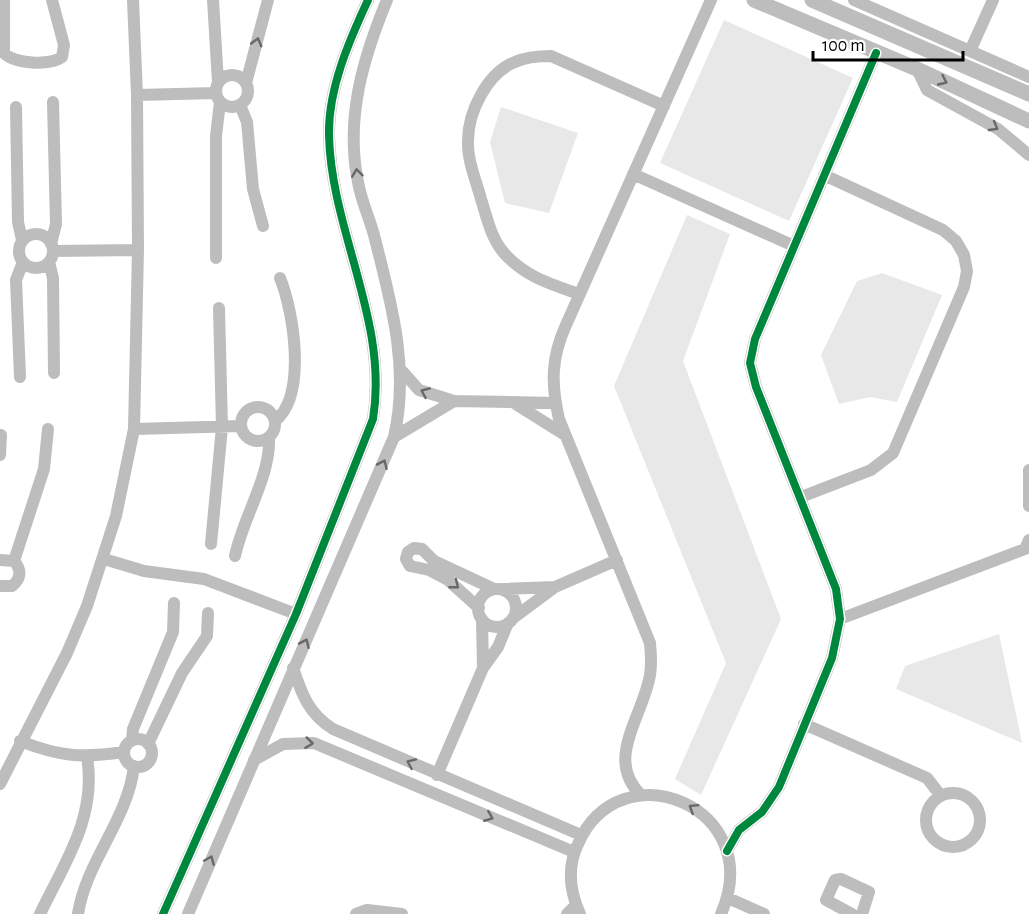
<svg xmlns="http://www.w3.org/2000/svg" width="1029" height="914" viewBox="0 0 1029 914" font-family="'Alegreya Sans',sans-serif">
	<rect width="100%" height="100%" fill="#fff"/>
	<path fill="#e8e8e8" d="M724 20 853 78 789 221 660 163Z
		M501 107 578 133 549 213 505 203 490 142Z
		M687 215 730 234 683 361 781 619 701 795 675 779 726 663 614 386Z
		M882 273 942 295 897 402 870 397 839 404 821 355 857 281Z
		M999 634 1022 743 896 689 905 666Z"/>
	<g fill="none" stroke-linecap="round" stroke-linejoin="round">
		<path stroke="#bdbdbd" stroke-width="12" d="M4 0V53C15 64 49 66 62 57L64 45 52 0
			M213 0 218 82
			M854 0 1029 77
			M970 51 993 0
			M917 69 927 90 998 129 1029 155
			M216 91a16 16 0 1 1 32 0a16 16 0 1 1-32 0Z
			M246 83 268 0
			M137 95 216 93
			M240 105 247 122 253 189 263 226
			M16 107 18 222 22 240
			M633 174 794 246
			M19 251a17 17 0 1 1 34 0a17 17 0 1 1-34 0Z
			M51 244 56 224 53 102
			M53 251 138 250
			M216 258V136L220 102
			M49 262 53 278 54 373
			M579 294C551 284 525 277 504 253 491 238 487 218 481 199 476 180 467 160 468 141 468 112 487 73 515 62 526 57 538 56 551 56L664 106
			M402 371 419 390 454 401 555 403
			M20 377 16 280 23 262
			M514 403 565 435
			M241 424a17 17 0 1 1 34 0a17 17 0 1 1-34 0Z
			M275 421C307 396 294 312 280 278
			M134 429 241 426
			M394 437 454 401
			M0 455 1 435
			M1029 470V506
			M801 497 871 470 893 453 964 287 967 271 964 255 956 241 943 230 824 175
			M211 544 222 427 219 308
			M235 556C243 517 271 476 269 437
			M104 559 144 571 204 579 296 614
			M0 560 14 561C22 570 21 579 12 586H0
			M14 561 44 469 48 429
			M501 589 555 587
			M478 608a19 19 0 1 1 38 0a19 19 0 1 1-38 0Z
			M479 608 448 580 429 570 410 566 406 559 408 552 414 548 422 549 434 561 494 589
			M482 619 483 668
			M512 619 555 587 617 560
			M840 619 1025 549 1029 540
			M293 668C302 695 309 714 333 729L581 835
			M804 724 927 778 941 796
			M124 753a14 14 0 1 1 28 0a14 14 0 1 1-28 0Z
			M20 741C61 757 81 758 124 752
			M132 741 133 729 173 632 174 603
			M148 744 182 673 207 636 208 613
			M254 760 283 744 314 743 574 852
			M437 775 483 668 498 647 508 623
			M0 784 67 653 87 606 116 516 134 429 138 250 137 95 133 0
			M926 820a27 27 0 1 1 54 0a27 27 0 1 1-54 0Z
			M641 795C604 759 643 717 650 675 652 664 651 654 650 643L559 419C551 384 551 358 566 325L711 0
			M727 851 739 830 762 812 779 787 832 658 840 619 836 589 756 387 750 363 755 339 876 53
			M728 898 764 914
			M40 914C65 862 97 817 87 757
			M78 914C86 861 128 820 134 766
			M163 914 296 614 373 419C389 322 331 231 329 135 328 89 349 41 368 0
			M188 914 394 437C410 368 391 302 374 235 369 217 361 200 358 182 345 119 363 58 387 0
			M356 914 367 910 402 914
			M567 914 576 905
			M580 914C570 892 567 867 578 844 620 747 768 807 721 914
			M852 914 826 900 835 880 841 879 869 892 862 914"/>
		<path stroke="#bdbdbd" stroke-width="15" d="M754 0 917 69 1029 121
			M812 0 1029 94"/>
		<g stroke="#fff" stroke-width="11">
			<path id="cycleway" d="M727 851 739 830 762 812 779 787 832 658 840 619 836 589 756 387 750 363 755 339 876 53
				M163 914 296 614 373 419C389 322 331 231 329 135 328 89 349 41 368 0"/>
		</g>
		<use href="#cycleway" stroke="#00873e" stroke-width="8"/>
	</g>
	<defs><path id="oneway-chevron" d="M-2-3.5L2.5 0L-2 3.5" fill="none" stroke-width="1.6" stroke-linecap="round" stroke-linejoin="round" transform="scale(1.5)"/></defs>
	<g stroke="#686868">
		<use href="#oneway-chevron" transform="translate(257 42) rotate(-75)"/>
		<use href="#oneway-chevron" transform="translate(943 81) rotate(25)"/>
		<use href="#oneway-chevron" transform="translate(994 127) rotate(30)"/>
		<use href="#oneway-chevron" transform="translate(357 173) rotate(-97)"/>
		<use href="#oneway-chevron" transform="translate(425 392) rotate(-156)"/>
		<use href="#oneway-chevron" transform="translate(383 464) rotate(-66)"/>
		<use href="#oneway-chevron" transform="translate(455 585) rotate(38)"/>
		<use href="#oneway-chevron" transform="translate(305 643) rotate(-66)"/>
		<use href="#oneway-chevron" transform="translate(309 743) rotate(7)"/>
		<use href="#oneway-chevron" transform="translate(411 763) rotate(-156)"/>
		<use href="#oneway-chevron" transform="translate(693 808) rotate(-148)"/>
		<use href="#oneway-chevron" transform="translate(489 817) rotate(22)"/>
		<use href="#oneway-chevron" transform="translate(210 860) rotate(-67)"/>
	</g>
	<path d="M813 51v9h150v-9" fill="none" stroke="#000000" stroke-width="3"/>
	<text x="822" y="51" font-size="18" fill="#000000" stroke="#ffffff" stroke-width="4.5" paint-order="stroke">100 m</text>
</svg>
